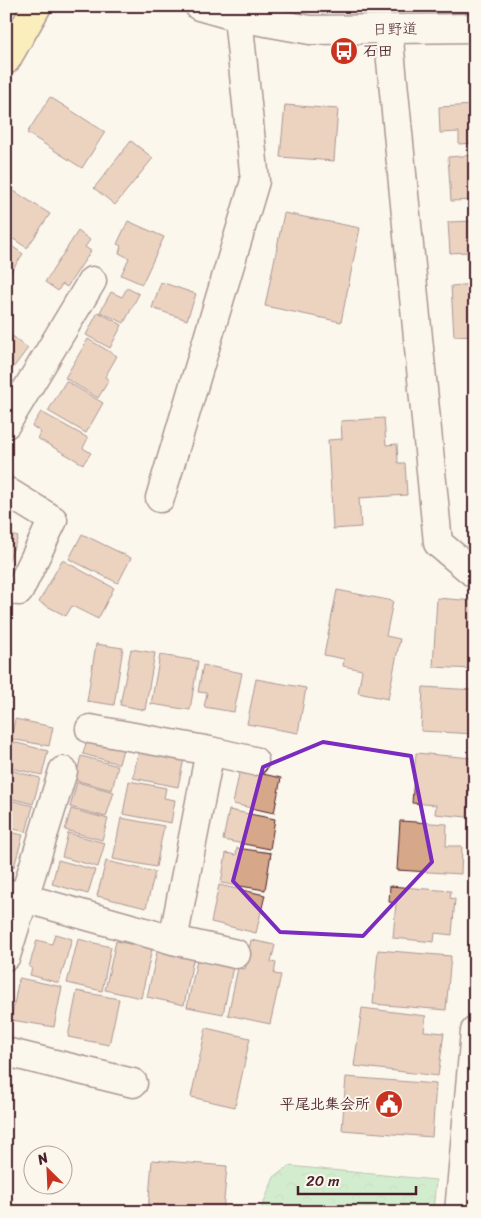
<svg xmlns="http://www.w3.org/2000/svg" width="481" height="1218" viewBox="0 0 481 1218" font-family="Sriracha,'Klee One',sans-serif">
	<defs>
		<pattern id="park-crowns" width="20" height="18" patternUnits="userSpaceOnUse" patternTransform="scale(1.25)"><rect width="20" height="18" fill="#a1e0a8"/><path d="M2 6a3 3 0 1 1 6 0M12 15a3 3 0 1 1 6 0" fill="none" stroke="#8cc091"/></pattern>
	</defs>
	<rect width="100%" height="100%" fill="#fbf7ec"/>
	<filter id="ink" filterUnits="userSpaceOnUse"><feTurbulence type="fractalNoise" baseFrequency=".02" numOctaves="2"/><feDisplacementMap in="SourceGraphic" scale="10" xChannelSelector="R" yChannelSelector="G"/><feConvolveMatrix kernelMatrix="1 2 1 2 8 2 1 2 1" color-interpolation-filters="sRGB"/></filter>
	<g filter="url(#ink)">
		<path fill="url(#park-crowns)" stroke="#76806a" d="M289 1166 436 1180 433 1212H260L274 1177Z"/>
		<path fill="#d7a789" stroke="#4a1f2b" d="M50 97 105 132 82 168 27 133Z
			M285 105 338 109 334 161 280 157Z
			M475 105V143L459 144V132L440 133 439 107Z
			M131 141 153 158 115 205 94 188Z
			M475 155V200L451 201 448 157Z
			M6 186 50 214 27 248 6 234Z
			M284 213 360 228 341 322 265 306Z
			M128 221 164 237 142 284 121 275 129 258 119 253 121 246 117 244Z
			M475 221V272H468L467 252 450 253 448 222Z
			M78 231 90 240 85 247 91 251 67 287 62 284 58 291 45 282Z
			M6 242 23 254 6 279Z
			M161 282 196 294 187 320 152 308Z
			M475 284V335L454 336 451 286Z
			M127 288 139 294 124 323 100 312 111 292 122 297Z
			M98 312 122 325 110 348 86 335Z
			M6 331 28 348 7 376 15 382 6 393Z
			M88 339 117 356 105 377 109 380 98 398 65 378Z
			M66 381 103 403 86 433 48 411Z
			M41 412 88 438 83 448 91 453 83 464 37 438 41 432 32 426Z
			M384 418 386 445 397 444 398 463H405L407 495 359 498 361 527 333 529 328 440 342 439 341 421Z
			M474 481 475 519H472Z
			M6 533 18 537 6 567Z
			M82 534 131 558 118 583 69 559Z
			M62 560 114 588 98 619 72 606 66 616 39 602Z
			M337 590 393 601 386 636 400 639 388 699 358 693 362 670 343 666 344 659 324 655Z
			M437 598 475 601V653L473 669 433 667Z
			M96 644 123 648 114 705 87 701Z
			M131 649 155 653 145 710 120 705Z
			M160 655 198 661 190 710 151 704Z
			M203 665 242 673 234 712 204 707 207 693 198 692Z
			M256 679 306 688 298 733 247 724Z
			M423 687 475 690V734L421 731Z
			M15 719 53 727 49 746 11 739Z
			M88 736 124 745 119 764 83 754Z
			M9 741 48 751 42 775 6 767V752Z
			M140 744 185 754 178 787 133 778Z
			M416 753 472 758 467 817 435 814 436 805 412 803Z
			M81 756 118 766 112 790 75 780Z
			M6 769 40 778 33 804 6 797Z
			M240 769 281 778 274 813 233 804Z
			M129 781 166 788 164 798 175 800 171 823 123 814Z
			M77 782 114 792 106 817 70 807Z
			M6 799 33 806 26 832 6 827Z
			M71 809 108 819 102 840 65 830Z
			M229 810 275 819 270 849 223 840Z
			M121 818 164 826 156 867 113 859Z
			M400 821 447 824 446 846H462L461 874 397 870Z
			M6 831 23 835 14 867 6 865Z
			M68 833 105 843 98 867 62 857Z
			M237 848 271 853 265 890 221 883 226 853 236 855Z
			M58 860 95 870 88 894 52 884Z
			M106 861 155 872 146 908 97 896Z
			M219 885 265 895 256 933 211 922Z
			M390 886 451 891 450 898 455 899 452 935 435 933 434 942 393 938 396 903 389 902Z
			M55 934 72 939 59 983 30 975 32 968 29 967 37 940 52 944Z
			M78 939 111 947 102 991 67 983Z
			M251 940 275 945 271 962 276 963 274 974 281 975 270 1024 228 1015 238 968 245 969Z
			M116 941 152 949 141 998 105 990Z
			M158 948 194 955 184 1005 147 997Z
			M378 950 451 956 446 1010 373 1004Z
			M198 955 234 962 223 1014 187 1007Z
			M19 978 62 987 54 1027 11 1020Z
			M77 991 119 999 109 1045 68 1037Z
			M362 1008 426 1016 424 1031 444 1033 438 1076 354 1066Z
			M206 1028 250 1038 235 1107 191 1097Z
			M346 1077 436 1084 432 1137 342 1130Z
			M152 1160 227 1166 223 1212H148Z"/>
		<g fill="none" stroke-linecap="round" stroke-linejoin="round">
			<g stroke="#4a1f2b" stroke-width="31">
				<path id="minor" d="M388 30 438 543 475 574
					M6 424 92 281
					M6 491 53 520 19 591
					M160 498 255 181 238 17
					M90 729 210 751 254 761
					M6 893 173 940 236 954
					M173 940 210 751
					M6 956 63 771
					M6 1052 133 1083
					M459 1212 475 1031"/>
			</g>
			<g stroke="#4a1f2b" stroke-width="31">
				<path id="secondary" d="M199 6 238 17 310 30 475 28"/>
			</g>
			<g stroke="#4a1f2b" stroke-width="31">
				<path id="primary" d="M6 60 37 6"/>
			</g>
			<use href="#minor" stroke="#fbf7ec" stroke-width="28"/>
			<use href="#secondary" stroke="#fbf7ec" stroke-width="28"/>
			<use href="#primary" stroke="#f6e281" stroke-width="28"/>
		</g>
	</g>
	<path d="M0 0H481V1218H0ZM323 742 411 756 432 862 363 936 280 932 233 881 263 767Z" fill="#fbf7ec" fill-opacity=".55" fill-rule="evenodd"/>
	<path fill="none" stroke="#7b2cbf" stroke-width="4" stroke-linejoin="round" d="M323 742 411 756 432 862 363 936 280 932 233 881 263 767Z"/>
	<defs>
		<g id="bus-disc" transform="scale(1.4375)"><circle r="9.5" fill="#c8321e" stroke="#fbf7ec"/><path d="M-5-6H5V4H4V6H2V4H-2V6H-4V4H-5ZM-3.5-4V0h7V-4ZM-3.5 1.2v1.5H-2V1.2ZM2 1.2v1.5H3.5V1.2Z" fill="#fff"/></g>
		<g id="civic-disc" transform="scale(1.4375)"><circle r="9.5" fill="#c8321e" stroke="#fbf7ec"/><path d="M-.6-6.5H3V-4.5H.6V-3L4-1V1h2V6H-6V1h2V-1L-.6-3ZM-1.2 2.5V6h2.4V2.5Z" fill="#fff"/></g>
	</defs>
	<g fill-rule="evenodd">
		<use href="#bus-disc" x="344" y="51"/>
		<use href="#civic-disc" x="389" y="1104"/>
	</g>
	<g text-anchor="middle" stroke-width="4" stroke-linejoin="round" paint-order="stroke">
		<g font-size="15" fill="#4a1f2b" stroke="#fbf7ec">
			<text transform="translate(395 29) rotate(-1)" y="5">日野道</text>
		</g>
		<g font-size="15" font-weight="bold" fill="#4a1f2b" stroke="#fbf7ec" text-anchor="start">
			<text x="363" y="56">石田</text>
			<text x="370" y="1109" text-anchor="end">平尾北集会所</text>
		</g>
	</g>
	<rect width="481" height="1218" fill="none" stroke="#fbf7ec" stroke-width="25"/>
	<rect x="12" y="12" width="456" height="1193" fill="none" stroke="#4a1f2b" stroke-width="2" filter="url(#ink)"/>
	<g transform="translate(48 1170) rotate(336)"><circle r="24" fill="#fbf7ec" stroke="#b4a19f"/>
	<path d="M0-4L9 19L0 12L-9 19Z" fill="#c8321e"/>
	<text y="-8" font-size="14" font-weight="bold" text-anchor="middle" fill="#4a1f2b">N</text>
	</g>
	<path d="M298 1186v8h118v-8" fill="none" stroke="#4a1f2b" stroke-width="2.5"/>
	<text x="306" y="1186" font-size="15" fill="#4a1f2b" stroke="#fbf7ec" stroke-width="4" paint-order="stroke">20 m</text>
</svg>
